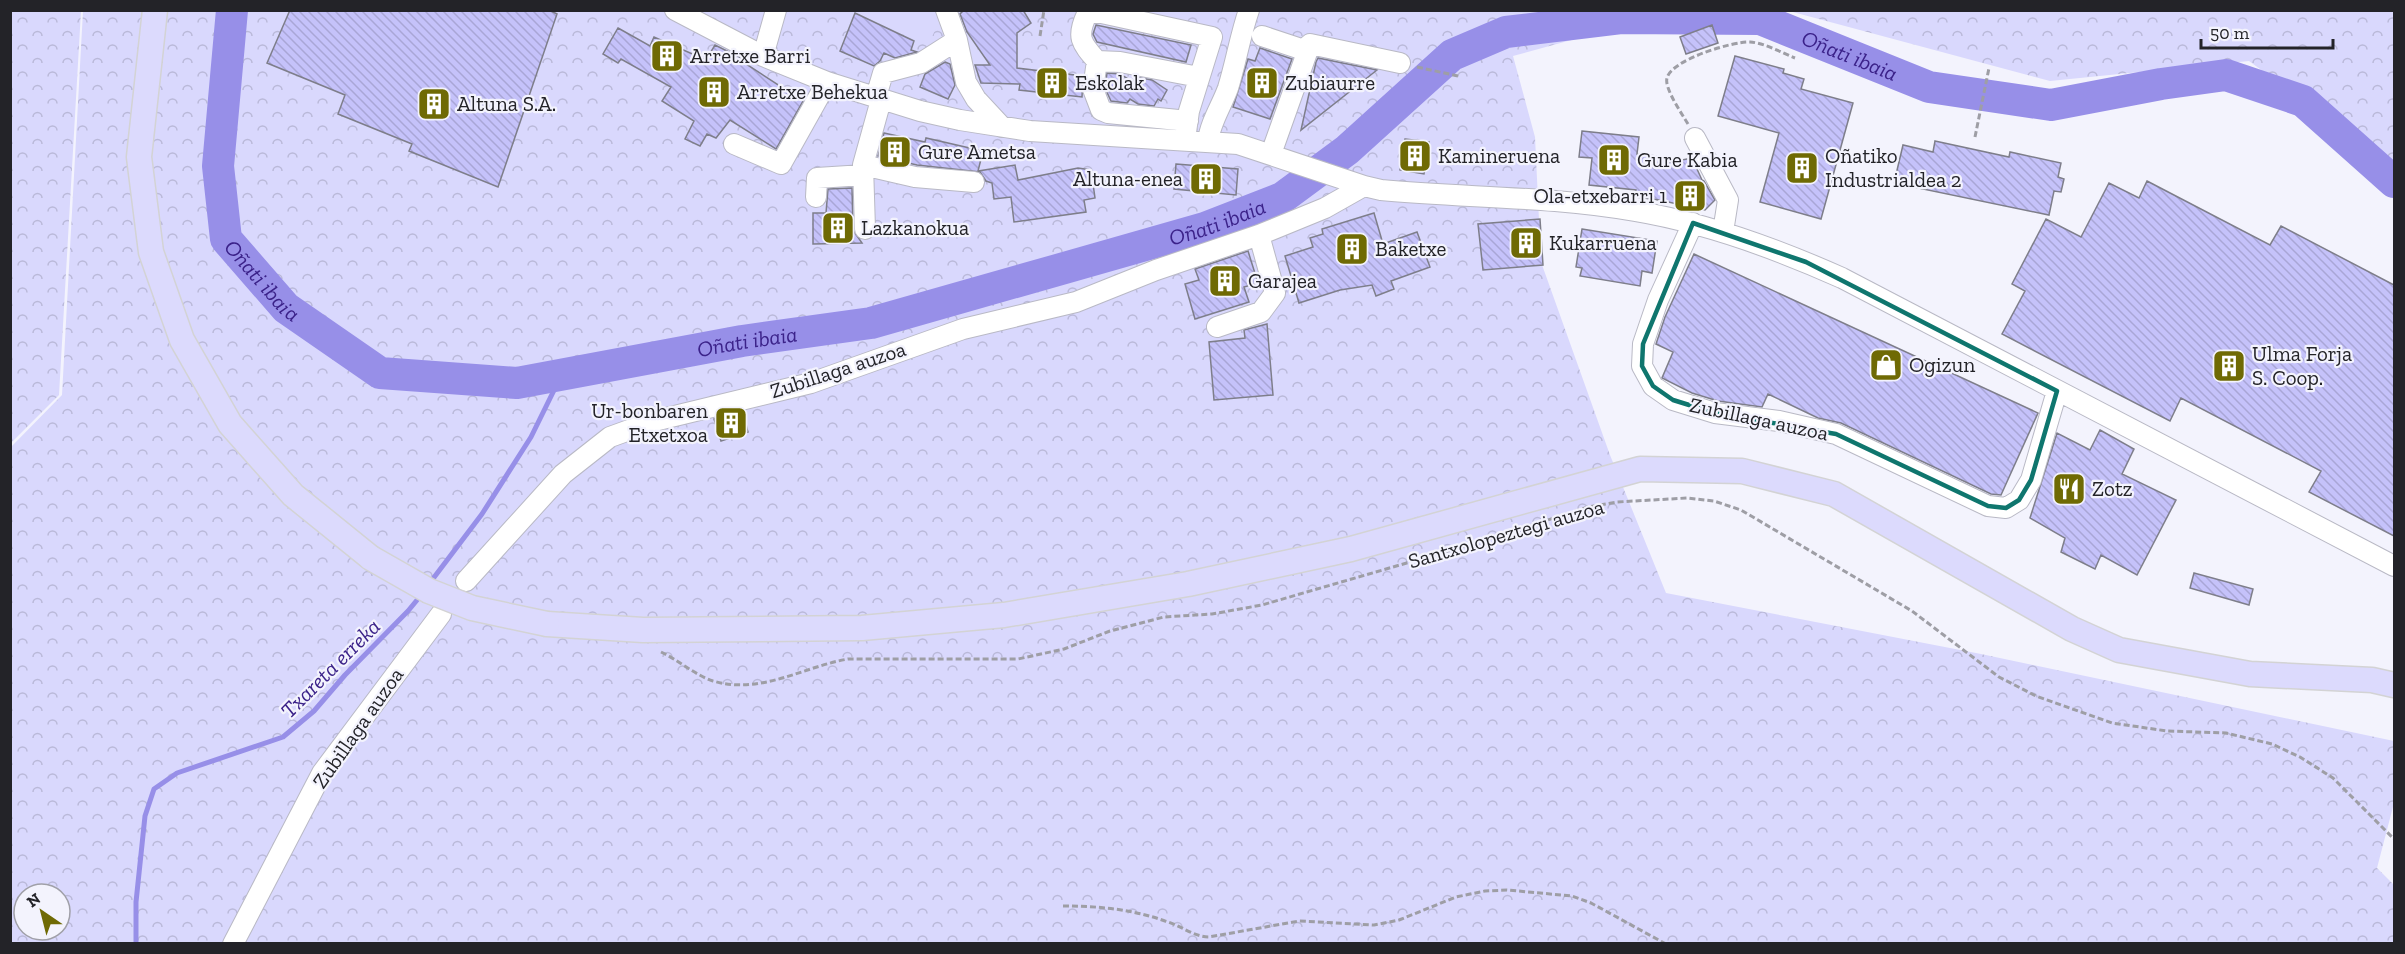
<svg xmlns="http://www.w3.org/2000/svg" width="2405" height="954" viewBox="0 0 2405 954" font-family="'Zilla Slab',serif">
	<defs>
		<pattern id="forest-crowns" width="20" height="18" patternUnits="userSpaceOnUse" patternTransform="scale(1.5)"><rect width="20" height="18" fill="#d9d8fd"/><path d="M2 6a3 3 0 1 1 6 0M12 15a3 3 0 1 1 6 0" fill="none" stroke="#bab9d9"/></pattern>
		<pattern id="building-back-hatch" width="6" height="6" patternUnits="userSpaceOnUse" patternTransform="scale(1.5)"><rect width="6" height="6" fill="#c5c2fa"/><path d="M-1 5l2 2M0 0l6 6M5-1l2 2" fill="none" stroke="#a9a6d6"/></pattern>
	</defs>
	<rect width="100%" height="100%" fill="#f3f3fd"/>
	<path fill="url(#forest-crowns)" fill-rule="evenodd" d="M11 10 81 11 59 395 11 443Z
		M83 11H1677L1513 56 1535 137 1541 262 1610 455 1666 593 1981 654 2394 741V803L2377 868 2394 885V943L11 944V447L62 395ZM24 894H60V930H24Z
		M1789 11H2394V167L2249 61 2050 81Z"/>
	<path fill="#d9d8fd" d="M933 10 931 15 940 19 928 46 865 17 868 11Z"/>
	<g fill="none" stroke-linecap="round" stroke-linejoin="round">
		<path stroke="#978fe8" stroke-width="5" d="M429 584 482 514 531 437 562 374
			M136 944V902L145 816 154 789 177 773 283 737 314 711 345 675 408 611 422 594"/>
		<path stroke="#978fe8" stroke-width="32" id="s1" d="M232 10 218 166 226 239 286 308 380 373 517 383 742 341 871 323 1205 228 1282 198 1347 150 1452 55 1506 32 1621 18 1760 19 1929 87 2051 105 2161 84 2226 75 2303 101 2394 182"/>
	</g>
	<path fill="url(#building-back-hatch)" stroke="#7e7e8a" stroke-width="1.5" d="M290 10H549L557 14 498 187 409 151 412 144 338 114 345 95 267 63Z
		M964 10H1023L1031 23 1017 33V68L1083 76 1082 97 1019 90 1020 84 981 83 975 65H990L967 32 960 14Z
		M855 13 914 41 911 50 917 52 895 58 884 53 880 61 874 66 840 51Z
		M1096 25 1191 45 1186 62 1097 42 1093 34Z
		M1712 25 1718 43 1686 54 1680 37Z
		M618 28 650 46 654 37 706 60 715 45 747 61 746 64 803 101 776 149 730 120 716 138 707 134 700 146 685 139 694 121 662 101 671 87 621 59 618 63 603 54Z
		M1260 48 1292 59 1270 119 1233 107 1248 59 1255 61Z
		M1735 56 1784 69 1783 73 1804 79 1801 89 1853 103 1821 219 1760 202 1779 133 1718 116Z
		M1318 58 1377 70 1301 130 1316 62Z
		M945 62 950 64 955 85 948 99 920 87 925 74Z
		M1107 73 1120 74 1133 82 1136 77 1152 80 1167 90 1161 101 1158 99 1154 106 1138 104 1130 99 1127 103 1111 101 1105 88Z
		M1582 131 1639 137 1637 154 1666 157V163L1692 158 1702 180 1704 181 1715 200 1705 210 1659 200 1636 197V190L1589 185 1592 158 1579 157Z
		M884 133 925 142 926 138 983 151 978 171 1015 165 1018 180 1078 168 1091 170 1095 198 1084 200 1086 212 1014 222 1011 197 994 199 992 183 986 181 980 172 917 165 878 156Z
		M1405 139 1429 142 1424 174 1400 170Z
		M1935 141 2009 157 2010 152 2061 163 2058 177 2064 179 2061 192 2054 191 2049 215 1894 183 1903 145 1933 152Z
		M1176 164 1238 169 1236 195 1174 189Z
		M2147 181 2270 245 2281 226 2394 285V536L2309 492 2321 471 2181 398 2170 421 2002 334 2025 291 2012 284 2046 219 2081 237 2109 183 2139 198Z
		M852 188 853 230 862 243 813 244V213H826L828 189Z
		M1374 213 1383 244 1417 232 1430 267 1391 281 1394 289 1376 296 1372 285 1340 290 1299 303 1285 256 1313 247 1310 238 1323 234 1322 229Z
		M1540 219 1543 265 1483 270 1478 224Z
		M1582 229 1657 241 1652 273 1642 271 1640 286 1580 276 1582 268 1576 267Z
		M1248 251 1258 283 1244 287 1249 302 1195 319 1185 284 1199 280 1195 269Z
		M1694 254 2038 413 2001 495 1991 494 1841 423 1818 418 1768 394 1762 407 1718 401 1692 393 1662 378 1673 352 1656 344 1665 317Z
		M1267 324 1273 395 1214 400 1209 342 1245 338 1244 330Z
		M742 412 748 432 721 441 714 419Z
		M2100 430 2134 449 2122 474 2176 500 2137 575 2101 555 2095 569 2061 552 2065 538 2030 518 2057 433 2090 450Z
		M2194 573 2253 589 2249 605 2190 588Z"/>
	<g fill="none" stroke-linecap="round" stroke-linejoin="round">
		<g stroke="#b9b9c5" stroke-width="22">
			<path id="minor" d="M675 10 763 56 827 82 920 111 960 120 1030 131 1238 144 1364 186 1381 190C1465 198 1551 196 1635 211 1707 223 1775 248 1842 278L2394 566
				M946 10 957 40 966 82 976 99 1002 127
				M1262 36 1307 51
				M763 56 776 10
				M1097 61 1093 89 1101 110 1108 113 1188 121
				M878 90 883 73 921 63 957 40
				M881 100 863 165 915 177 974 182
				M1695 138 1728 200 1723 232
				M1185 139 1189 111 1212 37 1097 12 1087 14C1076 37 1081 43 1097 61L1120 62 1199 77
				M1208 141C1210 123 1222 105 1228 88 1236 62 1240 36 1249 10
				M734 144 781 164 827 82
				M1271 154 1310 44 1400 63
				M863 165 865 229
				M816 197 817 178 864 175
				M1693 223 1658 300 1643 344 1642 366 1653 386 1673 400 1715 413 1779 421 1836 434 1988 506 2006 508 2019 500 2031 480 2057 391
				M1217 327 1261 312 1275 293 1259 235
				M466 581 563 474 610 437 654 421 811 383 963 329 1076 302 1156 270 1259 235 1325 208 1364 186
				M233 944 322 773 441 614"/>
		</g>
		<g stroke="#d3d3d4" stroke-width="27">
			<path id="major" d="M155 10 139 157 151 252 182 340 230 424 293 495 371 558
				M547 624 643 630 862 628 1004 615 1188 584 1351 549 1640 469 1742 471 1834 494 2072 629 2119 650 2250 674 2372 680 2394 685"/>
		</g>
		<path stroke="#9e9ea5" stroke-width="3" stroke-dasharray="6 3" stroke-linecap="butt" d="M1040 36 1044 10
			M1417 67 1458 76
			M1688 124C1682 114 1664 88 1667 78 1671 60 1733 41 1750 42 1765 43 1782 53 1795 58
			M1975 137 1989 68
			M661 652C678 660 695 675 713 681 762 695 802 667 848 659H1018L1064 649 1110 631 1164 617 1212 614 1262 605 1486 540 1588 507 1617 502 1687 498 1714 501 1741 510 1912 611 1999 677 2036 696 2112 723 2167 731 2226 733 2272 744 2300 757 2333 778 2394 839
			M1063 906C1097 906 1132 909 1165 921 1180 925 1194 937 1209 937L1299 921 1374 925 1399 920 1456 897 1485 891 1507 890 1572 896 1591 903 1666 944"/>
		<use href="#minor" stroke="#fff" stroke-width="20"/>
		<use href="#major" stroke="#dcdafd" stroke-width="24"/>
		<g stroke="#d3d3d4" stroke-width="27" stroke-linecap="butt">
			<path id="major-bridge" d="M371 558 429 591 472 608 547 624"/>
		</g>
		<use href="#major-bridge" stroke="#dcdafd" stroke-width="24"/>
	</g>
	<path fill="none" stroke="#0f766e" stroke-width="4.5" stroke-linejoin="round" d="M1693 223 1806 262 2057 391 2031 480 2019 500 2006 508 1988 506 1836 434 1715 413 1673 400 1653 386 1642 366 1643 344Z"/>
	<defs>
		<g id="building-square" transform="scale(1.725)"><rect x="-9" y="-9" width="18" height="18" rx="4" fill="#6f6a04" stroke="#f3f3fd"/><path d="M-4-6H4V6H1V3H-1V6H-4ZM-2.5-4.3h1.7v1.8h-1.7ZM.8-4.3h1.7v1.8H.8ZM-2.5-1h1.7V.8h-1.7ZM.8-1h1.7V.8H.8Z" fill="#fff"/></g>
		<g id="shop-square" transform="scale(1.725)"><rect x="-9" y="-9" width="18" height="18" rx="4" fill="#6f6a04" stroke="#f3f3fd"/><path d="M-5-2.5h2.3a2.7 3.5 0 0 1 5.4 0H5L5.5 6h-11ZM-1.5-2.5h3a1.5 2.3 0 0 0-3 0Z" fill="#fff"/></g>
		<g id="restaurant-square" transform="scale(1.725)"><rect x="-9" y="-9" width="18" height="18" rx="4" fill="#6f6a04" stroke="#f3f3fd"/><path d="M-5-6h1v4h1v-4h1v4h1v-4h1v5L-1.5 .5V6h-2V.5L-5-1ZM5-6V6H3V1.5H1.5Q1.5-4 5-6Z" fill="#fff"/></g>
	</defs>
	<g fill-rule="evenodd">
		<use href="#building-square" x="667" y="56"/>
		<use href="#building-square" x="1052" y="83"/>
		<use href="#building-square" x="1262" y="83"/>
		<use href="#building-square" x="714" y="92"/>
		<use href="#building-square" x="434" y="104"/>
		<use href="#building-square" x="895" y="152"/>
		<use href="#building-square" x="1415" y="156"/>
		<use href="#building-square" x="1614" y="160"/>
		<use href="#building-square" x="1802" y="168"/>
		<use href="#building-square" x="1206" y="179"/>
		<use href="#building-square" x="1690" y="196"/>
		<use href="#building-square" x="838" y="228"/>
		<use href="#building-square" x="1526" y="243"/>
		<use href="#building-square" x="1352" y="249"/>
		<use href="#building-square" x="1225" y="281"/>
		<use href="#shop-square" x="1886" y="365"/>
		<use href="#building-square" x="2229" y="366"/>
		<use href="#building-square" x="731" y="423"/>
		<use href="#restaurant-square" x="2069" y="489"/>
	</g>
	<g text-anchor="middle" stroke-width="4.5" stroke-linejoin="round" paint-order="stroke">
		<g font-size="21" fill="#232328" stroke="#f3f3fd" text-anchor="start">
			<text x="690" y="63">Arretxe Barri</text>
			<text x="1075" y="90">Eskolak</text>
			<text x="1285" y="90">Zubiaurre</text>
			<text x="737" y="99">Arretxe Behekua</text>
			<text x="457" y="111">Altuna S.A.</text>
			<text x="918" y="159">Gure Ametsa</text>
			<text x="1438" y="163">Kamineruena</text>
			<text x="1825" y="163">Oñatiko<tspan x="1825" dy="24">Industrialdea 2</tspan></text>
			<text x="1637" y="167">Gure Kabia</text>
			<text x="1183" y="186" text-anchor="end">Altuna-enea</text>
			<text x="1667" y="203" text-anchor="end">Ola-etxebarri 1</text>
			<text x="861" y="235">Lazkanokua</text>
			<text x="1549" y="250">Kukarruena</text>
			<text x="1375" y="256">Baketxe</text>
			<text x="1248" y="288">Garajea</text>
			<text x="2252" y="361">Ulma Forja<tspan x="2252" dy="24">S. Coop.</tspan></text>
			<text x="1909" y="372">Ogizun</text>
			<text x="708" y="418" text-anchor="end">Ur-bonbaren<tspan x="708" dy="24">Etxetxoa</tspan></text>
			<text x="2092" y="496">Zotz</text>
		</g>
		<g font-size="21" fill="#232328" stroke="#f3f3fd">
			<text transform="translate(838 370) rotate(-18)" y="7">Zubillaga auzoa</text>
			<text transform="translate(1759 419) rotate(12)" y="7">Zubillaga auzoa</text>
			<text transform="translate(1506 534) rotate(-16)" y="7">Santxolopeztegi auzoa</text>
			<text transform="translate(358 728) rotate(-55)" y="7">Zubillaga auzoa</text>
		</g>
		<g font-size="22" font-style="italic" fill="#3b2289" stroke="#f3f3fd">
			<text dy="8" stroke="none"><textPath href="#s1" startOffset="1995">Oñati ibaia</textPath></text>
			<text dy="8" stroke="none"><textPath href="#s1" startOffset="1293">Oñati ibaia</textPath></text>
			<text dy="8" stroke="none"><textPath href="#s1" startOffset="285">Oñati ibaia</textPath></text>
			<text dy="8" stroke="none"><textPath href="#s1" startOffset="807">Oñati ibaia</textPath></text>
			<text transform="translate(330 668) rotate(-45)" y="8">Txareta erreka</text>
		</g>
	</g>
	<rect width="2405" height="954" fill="none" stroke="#232328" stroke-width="24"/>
	<g transform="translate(42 912) rotate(325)"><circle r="28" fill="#f3f3fd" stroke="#a0a0a8" stroke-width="1.5"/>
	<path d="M0-4.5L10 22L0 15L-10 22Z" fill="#6f6a04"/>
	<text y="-9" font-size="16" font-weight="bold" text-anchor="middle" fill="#232328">N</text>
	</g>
	<path d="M2201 39v9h132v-9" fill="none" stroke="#232328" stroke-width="3"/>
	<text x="2210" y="39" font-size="18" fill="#232328" stroke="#f3f3fd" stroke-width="4.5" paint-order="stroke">50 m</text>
</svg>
